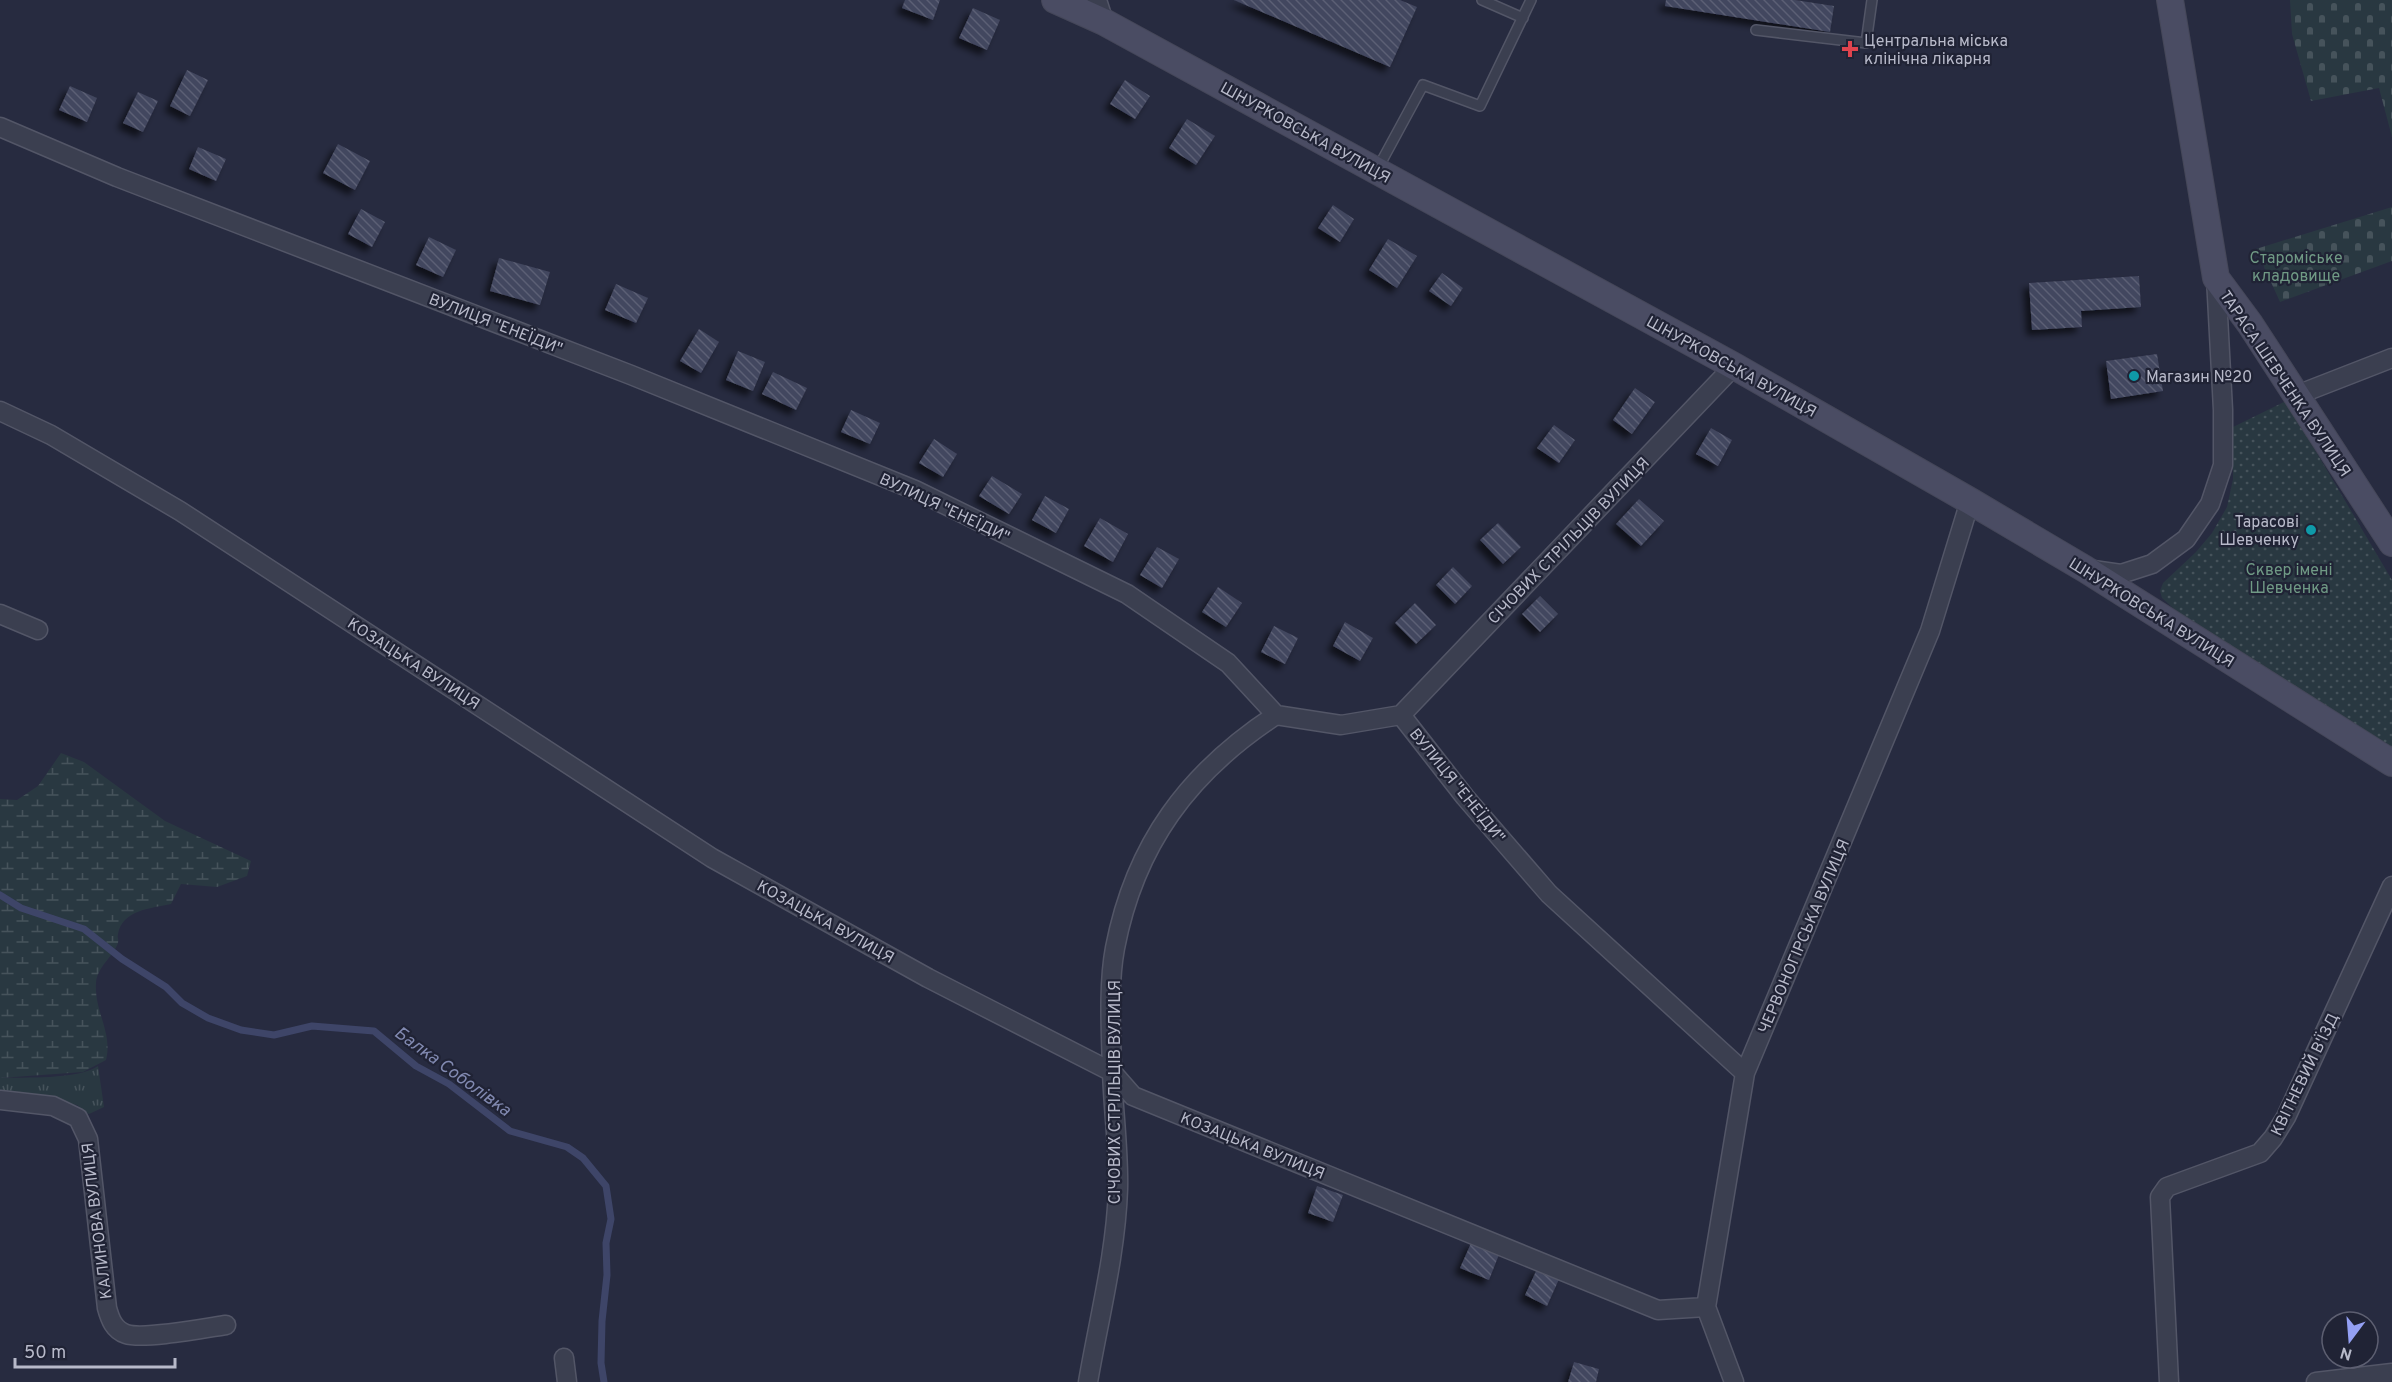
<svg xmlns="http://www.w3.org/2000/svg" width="2392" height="1382" viewBox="0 0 2392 1382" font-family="Overpass,sans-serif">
	<defs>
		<pattern id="grass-tufts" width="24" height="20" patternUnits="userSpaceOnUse" patternTransform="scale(1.5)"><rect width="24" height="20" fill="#293841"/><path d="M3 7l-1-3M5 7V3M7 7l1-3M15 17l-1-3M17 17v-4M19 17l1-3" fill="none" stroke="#46535b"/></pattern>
		<pattern id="wetland-marsh" width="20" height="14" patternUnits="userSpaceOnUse" patternTransform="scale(1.5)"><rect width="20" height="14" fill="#293841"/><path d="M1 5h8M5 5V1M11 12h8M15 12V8" fill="none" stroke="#46535b"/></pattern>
		<pattern id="cemetery-stones" width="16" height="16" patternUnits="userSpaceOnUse" patternTransform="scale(1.5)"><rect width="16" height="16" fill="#293841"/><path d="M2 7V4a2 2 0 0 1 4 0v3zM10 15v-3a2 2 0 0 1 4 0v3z" fill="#46535b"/></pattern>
		<pattern id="park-dots" width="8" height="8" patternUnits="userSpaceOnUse" patternTransform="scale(1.5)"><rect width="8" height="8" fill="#293841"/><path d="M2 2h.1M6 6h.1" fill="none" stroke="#46535b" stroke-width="1.8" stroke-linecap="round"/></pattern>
		<pattern id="building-back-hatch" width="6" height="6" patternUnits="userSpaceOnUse" patternTransform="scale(1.5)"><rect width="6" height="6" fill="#42465e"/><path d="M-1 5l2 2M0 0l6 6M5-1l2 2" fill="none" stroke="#5b5f74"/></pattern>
		<filter id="shadow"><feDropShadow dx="-5.5" dy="5.5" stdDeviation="3" flood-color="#0009"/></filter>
	</defs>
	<rect width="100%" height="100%" fill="#272b40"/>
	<path fill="url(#grass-tufts)" d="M98 1066 104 1107 89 1114 77 1105 0 1094V1078C25 1077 77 1080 98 1066Z"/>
	<path fill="url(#wetland-marsh)" d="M61 753 84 762 165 821 251 861 247 876 217 887 181 884 171 904C152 908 122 910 118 934 117 939 119 938 118 943 113 957 97 967 96 983 94 1011 113 1033 106 1060L83 1072 0 1078V799L17 800 38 786Z"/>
	<path fill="url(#cemetery-stones)" d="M2290 0H2392V137L2379 88 2311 101 2292 34Z
		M2392 207V261L2280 302 2256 249Z"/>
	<path fill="url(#park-dots)" d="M2286 401 2392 580V749L2174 609 2162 598 2160 591 2163 583 2196 552 2212 533 2227 507 2233 479V427Z"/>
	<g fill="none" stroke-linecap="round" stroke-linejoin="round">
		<path stroke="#3e4568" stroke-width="7" d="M0 895 21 908 84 929 122 959 166 987 182 1003 208 1018 241 1030 274 1035 312 1026 374 1031 416 1066 449 1084 510 1131 567 1147 583 1158 606 1186 611 1219 606 1243 607 1275 602 1321 601 1363 604 1382"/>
	</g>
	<path fill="url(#building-back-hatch)" filter="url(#shadow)" d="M905 0H940L933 20 902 8Z
		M1234 0H1400L1417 7 1390 67Z
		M1666 0H1795L1834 6 1830 32 1665 6Z
		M973 8 1000 20 987 50 959 38Z
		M187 70 208 80 190 116 170 106Z
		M1125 80 1150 96 1135 119 1110 104Z
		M70 86 97 98 87 122 59 110Z
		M138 92 158 101 143 132 123 123Z
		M1187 119 1215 136 1196 165 1169 148Z
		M338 144 370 161 355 190 323 173Z
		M198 147 226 159 216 181 189 169Z
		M1333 205 1354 219 1340 242 1318 228Z
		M361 209 385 222 372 247 348 234Z
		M429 237 456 250 443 277 416 265Z
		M1388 239 1417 256 1397 288 1369 270Z
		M499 258 550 272 540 305 490 291Z
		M1442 273 1463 288 1451 306 1429 291Z
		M2139 276 2141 307 2081 311 2082 327 2032 330 2029 283Z
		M616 284 648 298 636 323 605 310Z
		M699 329 719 342 701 373 680 361Z
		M738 351 765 362 753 391 726 380Z
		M2157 354 2163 391 2111 399 2106 361Z
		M773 372 807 388 796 410 762 394Z
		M1635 388 1655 402 1632 434 1613 420Z
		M851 410 880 423 870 444 841 432Z
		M1554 425 1575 440 1559 463 1537 448Z
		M1711 428 1732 440 1718 466 1696 454Z
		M934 439 957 454 943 477 919 463Z
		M992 476 1022 494 1009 514 979 496Z
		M1045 496 1069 509 1056 533 1032 520Z
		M1639 499 1664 521 1641 546 1616 524Z
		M1100 518 1128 534 1113 562 1084 546Z
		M1498 523 1521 547 1503 564 1480 540Z
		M1157 547 1179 559 1162 588 1140 575Z
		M1453 567 1472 586 1455 604 1436 585Z
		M1218 587 1242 603 1226 627 1202 612Z
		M1540 596 1558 614 1540 632 1522 614Z
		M1415 603 1436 625 1416 644 1395 623Z
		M1345 622 1373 638 1360 661 1333 646Z
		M1274 626 1298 638 1285 664 1261 652Z
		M1317 1186 1343 1195 1333 1222 1308 1213Z
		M1472 1241 1500 1252 1489 1280 1460 1268Z
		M1538 1267 1560 1277 1547 1306 1525 1295Z
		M1574 1362 1599 1369 1596 1382H1568Z"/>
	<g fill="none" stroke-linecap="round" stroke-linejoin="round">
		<g stroke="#535667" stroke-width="12">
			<path id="lane" d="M1482 0 1523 18
				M1756 30 1866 43 1872 0
				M1378 168 1423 85 1480 106 1531 0"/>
		</g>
		<g stroke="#535667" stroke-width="21">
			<path id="street" d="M1097 0 1104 22
				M0 127 117 177 631 375 915 490 1127 594 1228 663 1276 715 1341 725 1401 715 1465 797 1549 894 1745 1073
				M2297 395 2392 358
				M0 411 51 435 180 511 712 858 928 978 1112 1072 1133 1096 1658 1310 1706 1307
				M2093 570 2121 574 2152 564 2186 539 2210 504 2223 465V410L2216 278
				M0 614 38 630
				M1401 715 1734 366
				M0 1100 53 1106 78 1118 88 1139 107 1308C110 1319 114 1330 126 1334 143 1340 206 1328 226 1325
				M564 1358 567 1382
				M1088 1382C1099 1318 1116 1253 1118 1189 1119 1149 1113 1109 1112 1070 1111 1032 1108 985 1115 948 1135 844 1189 772 1276 715
				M1734 1382 1706 1307 1745 1073 1930 631 1970 501
				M2169 1382 2160 1197 2167 1187 2260 1153 2273 1138 2286 1117 2392 886
				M2316 1382 2392 1373"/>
		</g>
		<g stroke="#454759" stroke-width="28">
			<path id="secondary" d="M1055 0 1104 22 1734 366 1970 501 2085 569 2392 763
				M2170 0 2216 278 2250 324 2392 543"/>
		</g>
		<use href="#lane" stroke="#3b3f50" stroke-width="9"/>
		<use href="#street" stroke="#3b3f50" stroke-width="18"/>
		<use href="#secondary" stroke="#4a4c63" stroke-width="26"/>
	</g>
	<path fill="#e0444e" stroke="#202335" stroke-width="2" d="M1847 40h6v6h6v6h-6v6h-6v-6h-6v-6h6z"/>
	<g fill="#0f9aa8" stroke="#202335" stroke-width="2">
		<circle cx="2134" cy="376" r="6"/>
		<circle cx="2311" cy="530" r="6"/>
	</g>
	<g text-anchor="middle" stroke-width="4.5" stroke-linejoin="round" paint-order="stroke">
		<g font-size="16" fill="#b8baca" stroke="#202335" text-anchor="start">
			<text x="1864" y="46">Центральна міська<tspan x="1864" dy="18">клінічна лікарня</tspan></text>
			<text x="2146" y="382">Магазин №20</text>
			<text x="2299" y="527" text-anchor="end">Тарасові<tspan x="2299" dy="18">Шевченку</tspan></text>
		</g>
		<g font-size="16" fill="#b8baca" stroke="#202335">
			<text transform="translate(1306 132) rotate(29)" y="6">ШНУРКОВСЬКА ВУЛИЦЯ</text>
			<text transform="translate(496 323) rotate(21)" y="6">ВУЛИЦЯ "ЕНЕЇДИ"</text>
			<text transform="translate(1732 366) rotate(29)" y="6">ШНУРКОВСЬКА ВУЛИЦЯ</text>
			<text transform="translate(2286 383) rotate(56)" y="6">ТАРАСА ШЕВЧЕНКА ВУЛИЦЯ</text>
			<text transform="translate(945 507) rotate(25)" y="6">ВУЛИЦЯ "ЕНЕЇДИ"</text>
			<text transform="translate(1568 540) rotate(-46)" y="6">СІЧОВИХ СТРІЛЬЦІВ ВУЛИЦЯ</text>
			<text transform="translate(2152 612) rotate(32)" y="6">ШНУРКОВСЬКА ВУЛИЦЯ</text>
			<text transform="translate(414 663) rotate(33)" y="6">КОЗАЦЬКА ВУЛИЦЯ</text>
			<text transform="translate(1458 785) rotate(51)" y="6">ВУЛИЦЯ "ЕНЕЇДИ"</text>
			<text transform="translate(826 921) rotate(29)" y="6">КОЗАЦЬКА ВУЛИЦЯ</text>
			<text transform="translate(1803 936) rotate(-67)" y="6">ЧЕРВОНОГІРСЬКА ВУЛИЦЯ</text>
			<text transform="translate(2304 1074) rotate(-64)" y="6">КВІТНЕВИЙ В'ЇЗД</text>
			<text transform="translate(1114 1092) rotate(-90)" y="6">СІЧОВИХ СТРІЛЬЦІВ ВУЛИЦЯ</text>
			<text transform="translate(1253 1145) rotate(22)" y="6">КОЗАЦЬКА ВУЛИЦЯ</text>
			<text transform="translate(96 1221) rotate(-97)" y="6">КАЛИНОВА ВУЛИЦЯ</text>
		</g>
		<g font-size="16" fill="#709a85" stroke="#202335">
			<text x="2296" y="263">Староміське<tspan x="2296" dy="18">кладовище</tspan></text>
			<text x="2289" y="575">Сквер імені<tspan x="2289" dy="18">Шевченка</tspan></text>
		</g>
		<g font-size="18" font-style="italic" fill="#8189b0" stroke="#202335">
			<text transform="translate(453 1071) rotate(36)" y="6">Балка Соболівка</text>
		</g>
	</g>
	<g transform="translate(2350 1340) rotate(196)"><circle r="28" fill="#202335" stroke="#5d5f71" stroke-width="1.5"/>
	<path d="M0-4.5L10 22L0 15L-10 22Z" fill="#94a0f3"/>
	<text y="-9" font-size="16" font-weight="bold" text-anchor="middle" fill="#b8baca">N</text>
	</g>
	<path d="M15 1358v9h160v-9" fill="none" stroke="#b8baca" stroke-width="3"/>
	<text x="24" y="1358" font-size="18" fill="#b8baca" stroke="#202335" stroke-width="4.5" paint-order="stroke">50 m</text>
</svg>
